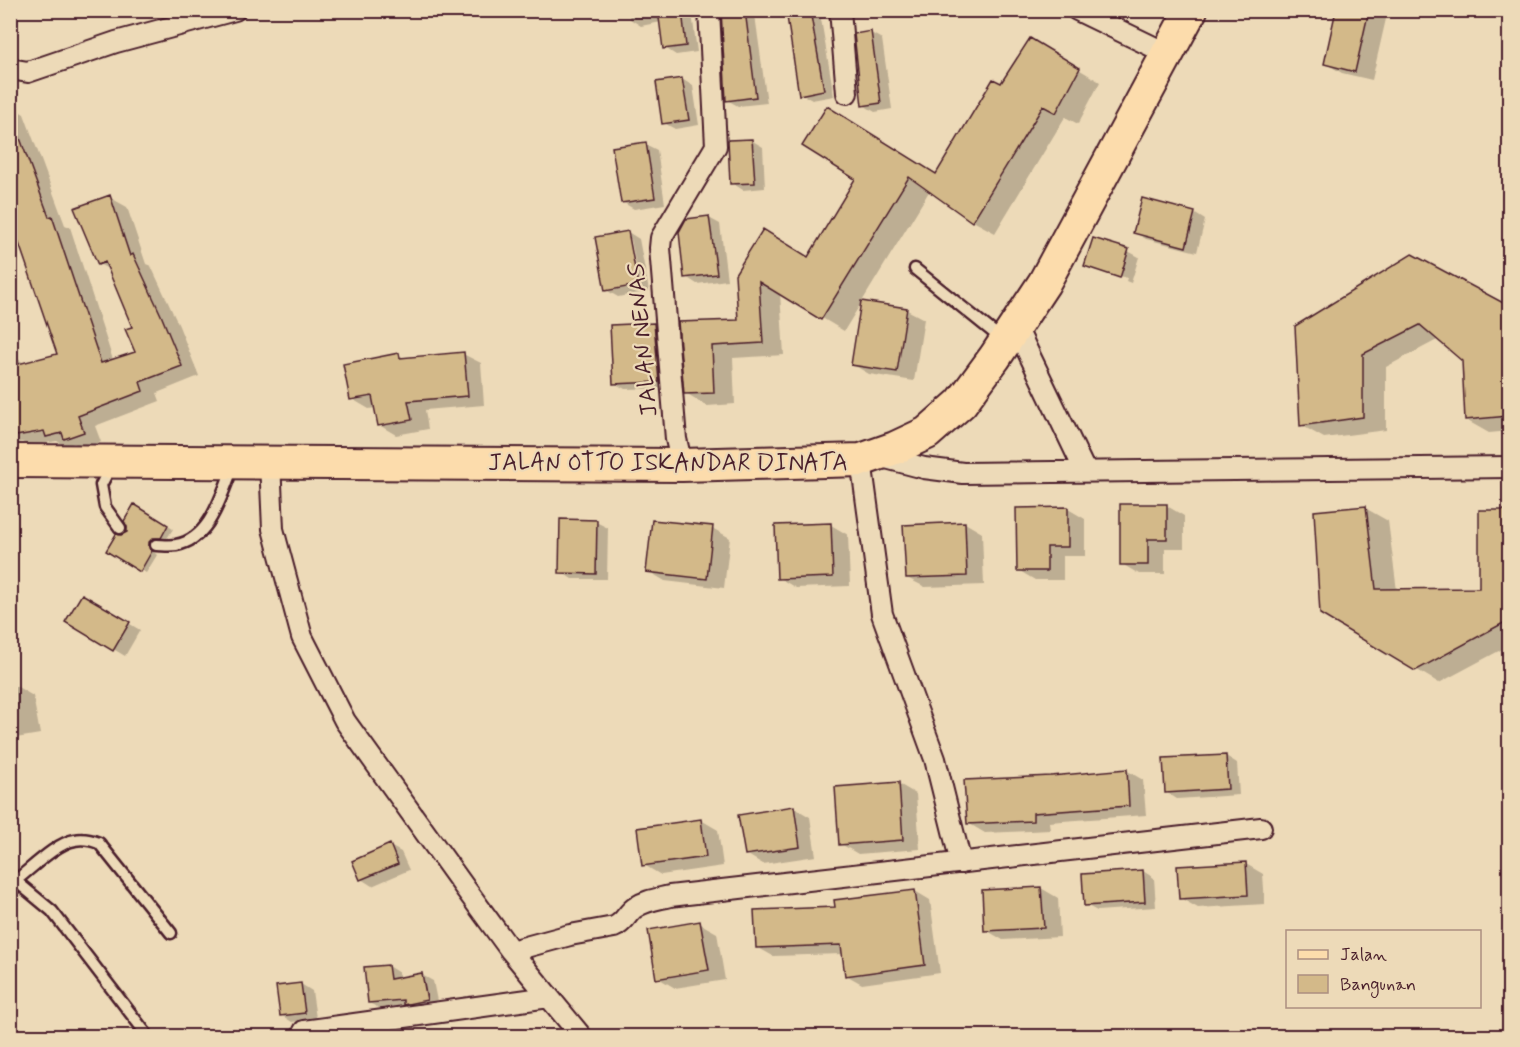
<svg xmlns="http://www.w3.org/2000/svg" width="1520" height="1047" viewBox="0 0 1520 1047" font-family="Mynerve,sans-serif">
	<rect width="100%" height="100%" fill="#eddab8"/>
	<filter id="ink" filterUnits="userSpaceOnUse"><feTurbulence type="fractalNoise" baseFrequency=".0167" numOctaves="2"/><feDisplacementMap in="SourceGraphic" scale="12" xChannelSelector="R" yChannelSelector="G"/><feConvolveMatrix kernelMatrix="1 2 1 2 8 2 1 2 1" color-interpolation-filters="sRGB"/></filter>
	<g filter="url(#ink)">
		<path fill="#0003" fill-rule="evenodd" d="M628 10H688L692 13 697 52 676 55 665 48 661 22 641 26 630 19Z
			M723 10H757L758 15H755L767 103 738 106 727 100Z
			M786 10H826L827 17 821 19 834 96 812 100 801 94Z
			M1338 10H1388L1372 80 1342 73 1325 63Z
			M871 33 882 39 892 109 875 112 863 105Z
			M1052 53 1100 82 1078 124 1065 117 995 233 973 221 930 190 844 331 780 293 784 355 733 358 735 404 707 406 686 393 680 324 740 321 737 274 809 259 857 179 937 175 1001 85Z
			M682 79 693 86 699 125 675 129 664 123 658 83Z
			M10 106 24 114 65 225 70 227 113 360 137 353 134 328 110 270 99 264 109 197 127 207 146 264 151 266 179 326 199 376 157 393 160 401 95 426 101 442 83 448 74 443 65 446 57 441 29 446 22 442 10 445V361L18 359 25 364 59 355 10 216Z
			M751 140 763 147 765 188 743 190 732 183Z
			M645 144 657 150 665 204 634 209 622 202Z
			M1194 213 1205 220 1197 252 1146 239 1134 232Z
			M709 218 720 224 727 280 697 284 686 277Z
			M628 232 639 239 649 291 618 297 606 290ZM628 239H631L641 292H638Z
			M1128 251 1139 257 1131 283 1126 281 1127 278 1096 268V271L1086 265Z
			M1412 255 1510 308V431L1489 433 1466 420 1464 360 1439 339 1386 367V430L1324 438 1301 425Z
			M907 310 924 319 914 381 869 374 852 364Z
			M654 325 665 331 670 388 625 389 614 383Z
			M463 354 481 363 484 405 425 410 428 429 396 435 379 425 375 408 369 409 352 399 399 355 406 359Z
			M135 506 173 529 166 540H158L154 545V552L157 555 146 573 108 551 128 532Z
			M1167 506 1184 516V548H1165V574H1139L1122 564Z
			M1365 508 1388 521 1397 591 1481 589 1480 511H1510V645L1439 683 1322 613Z
			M1068 509 1085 519V556H1063V580H1035L1018 570Z
			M596 522 608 528 607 579H572L561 572Z
			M965 523 982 533 984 585 925 587 907 578Z
			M831 525 848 535 850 586 796 588 779 578Z
			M712 528 730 538 724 588 665 581 648 571Z
			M83 596 140 630 125 656 67 621Z
			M16 686 33 696 40 734 10 739V687Z
			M1226 756 1237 763 1239 795 1177 799 1166 792Z
			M1126 770 1143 780 1146 815 1049 822 1050 830 985 833 968 823 1051 777Z
			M899 784 916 794 920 849 858 854 841 844Z
			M793 807 810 817 816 856 763 864 746 854Z
			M701 820 718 830 723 866 661 875 644 865Z
			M390 846 401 852 409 870 372 886 361 879Z
			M1246 864 1263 874 1265 904 1198 908 1180 898Z
			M1143 871 1154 878 1156 907 1097 911 1086 905Z
			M1041 888 1058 898 1060 937 1003 940 986 930 984 891Z
			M915 891 930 900 940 973 862 984 846 975 843 954 773 956 757 947 837 908Z
			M699 923 717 933 725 980 675 988 658 978Z
			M388 966 399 973 400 979 422 975 433 981 438 1006 416 1010 409 1006 381 1009 369 1003Z
			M301 984 312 991 316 1018 292 1022 281 1015Z
			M535 1033 540 1036H492Z
			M466 1034 470 1036H451Z"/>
		<path fill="#d3b989" stroke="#4a1f2b" stroke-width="1.5" d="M658 10H682L686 46 663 49Z
			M721 10H745L756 97 726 101Z
			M786 10H810L824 90 799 95Z
			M1336 10H1369L1355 72 1324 64Z
			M871 31 881 103 862 106 854 34Z
			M1030 38 1080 68 1056 113 1043 106 972 222 909 177 821 320 759 282 763 343 712 346 714 393 684 394 678 322 738 320 735 274 763 229 808 257 855 179 802 146 827 106 936 174 993 79 1001 83Z
			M682 78 689 120 662 124 656 82Z
			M10 119H13L49 217 52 216 101 363 135 352 125 329 132 327 105 262 98 265 74 208 110 195 130 256 133 254 161 315 182 366 140 382 143 391 78 416 84 432 64 439 62 433 46 437 44 431 10 437V366L57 354 11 220Z
			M752 139 755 183 730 184 728 140Z
			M646 142 655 198 621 203 612 147Z
			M1142 198 1195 212 1186 247 1133 233Z
			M709 216 717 274 684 278 679 232 686 219Z
			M628 231 638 285 605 291 595 237Z
			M1093 238 1129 249 1120 278 1084 266Z
			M1412 254 1509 306V416L1465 420 1462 361 1420 325 1363 354V417L1300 426 1295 326Z
			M861 301 907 308 897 372 851 365Z
			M654 323 659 382 613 384 610 325Z
			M464 352 468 396 408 401 412 420 378 426 372 396 350 400 343 364 399 353 400 358Z
			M134 504 168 525 161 538H153L149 542V548L152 551 140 572 106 551 116 534 121 535 127 532V527L124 521Z
			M1120 504H1167V539H1148V565H1120Z
			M1366 506 1376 589 1479 588V510H1509V620L1415 671 1320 614 1314 511Z
			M1068 507V547H1047V571H1017L1016 508Z
			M560 519 597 520 596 574 559 573Z
			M652 520 713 526 707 579 646 572Z
			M965 522 967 576 906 578 903 525Z
			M831 523 833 577 777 579 775 525Z
			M82 594 130 622 113 651 65 622Z
			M1226 755 1228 789 1165 793 1163 758Z
			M1127 769 1129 806 1033 813V821L967 824 964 780 1051 776Z
			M899 782 903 840 839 845 835 787Z
			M794 806 800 847 745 855 738 815Z
			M701 819 706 857 642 866 637 828Z
			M390 844 398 864 360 880 352 861Z
			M1246 862 1248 895 1179 899 1177 866Z
			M1143 870 1145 902 1084 906 1082 874Z
			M1041 887 1044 928 984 931 982 890Z
			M915 890 925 965 845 976 841 945 756 948 754 910 835 907 834 900Z
			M700 921 709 970 656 979 648 930Z
			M388 965 390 979 422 973 427 1000 403 1005V1000L368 1003 364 967Z
			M301 983 305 1013 280 1016 276 986Z"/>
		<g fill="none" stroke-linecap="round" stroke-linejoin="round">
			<g stroke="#4a1f2b" stroke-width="15">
				<path id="service" d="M915 269 1003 340
					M111 466 101 485 105 507 120 528
					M156 545C162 545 169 546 176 545 211 539 221 495 233 467
					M11 877 52 911 148 1036
					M15 881C31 869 56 843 75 840 83 838 91 840 99 843L171 933"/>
			</g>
			<g stroke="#4a1f2b" stroke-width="24">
				<path id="minor" d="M840 10 847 93
					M1077 10 1168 54
					M10 69 28 72 116 42 235 10
					M1016 327 1085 471
					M878 456 924 468 963 473 1510 467
					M861 460 882 614 935 759 961 863
					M270 461 273 529 302 637 345 721 465 888 511 951 581 1036
					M682 465 676 439 660 248 661 238 716 146 709 10
					M511 951 570 935 614 927C625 923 627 912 636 907 646 900 658 899 670 896L1261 828
					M304 1031 549 997"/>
			</g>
			<g stroke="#4a1f2b" stroke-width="36">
				<path id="primary" d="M10 461 682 465 861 460 895 448 927 433 961 403 995 357 1044 283 1191 10"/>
			</g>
			<use href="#service" stroke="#eddab8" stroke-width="10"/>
			<use href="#minor" stroke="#eddab8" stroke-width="20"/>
			<use href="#primary" stroke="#fcdcac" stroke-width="32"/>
		</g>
	</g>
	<g text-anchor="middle" stroke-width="4.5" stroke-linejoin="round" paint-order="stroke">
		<g font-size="24" fill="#4a1f2b" stroke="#eddab8">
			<text transform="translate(642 340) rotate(-95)" y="8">JALAN NENAS</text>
			<text x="668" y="470">JALAN OTTO ISKANDAR DINATA</text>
		</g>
	</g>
	<rect width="1520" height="1047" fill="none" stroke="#eddab8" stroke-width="36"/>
	<rect x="18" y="18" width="1484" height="1011" fill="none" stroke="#4a1f2b" stroke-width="2" filter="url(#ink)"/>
	<rect x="1286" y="930" width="195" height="78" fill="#eddab8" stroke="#ac8f80" stroke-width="1.5"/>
	<rect x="1298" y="950" width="30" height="9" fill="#fcdcac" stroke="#ac8f80" stroke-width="1.5"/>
	<text x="1340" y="960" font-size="18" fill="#4a1f2b">Jalan</text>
	<rect x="1298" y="975" width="30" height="18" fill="#d3b989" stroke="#ac8f80" stroke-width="1.5"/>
	<text x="1340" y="990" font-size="18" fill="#4a1f2b">Bangunan</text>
</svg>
